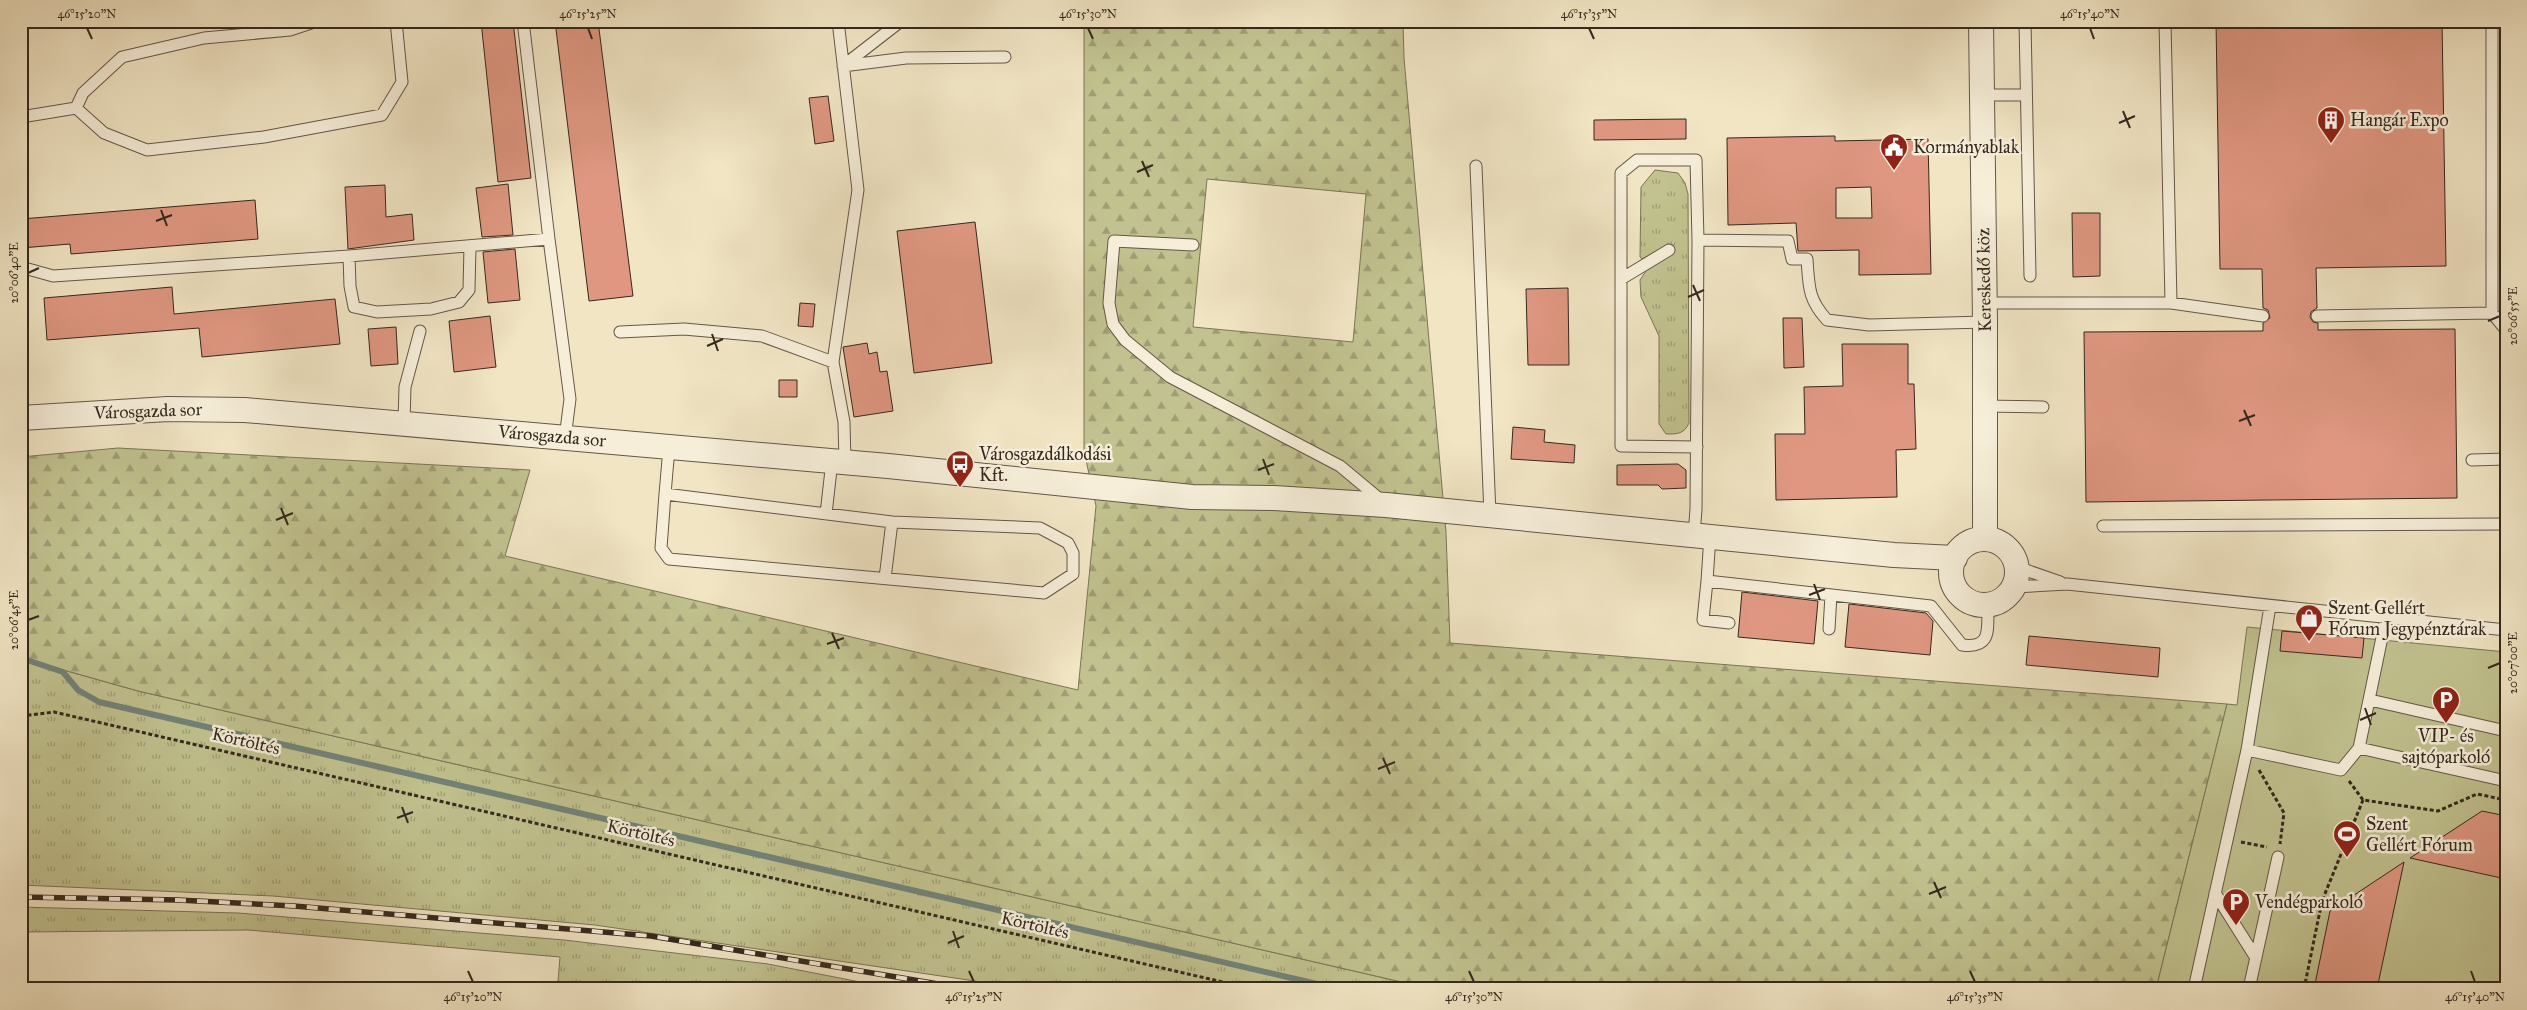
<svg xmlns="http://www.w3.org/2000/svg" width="2527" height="1010" viewBox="0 0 2527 1010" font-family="'IM FELL Great Primer',serif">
	<defs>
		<pattern id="grass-tufts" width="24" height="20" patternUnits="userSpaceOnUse" patternTransform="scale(1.25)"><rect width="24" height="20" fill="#c1c28f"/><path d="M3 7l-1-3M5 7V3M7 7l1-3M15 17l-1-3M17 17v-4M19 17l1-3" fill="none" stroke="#9e9e74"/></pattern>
		<pattern id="forest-firs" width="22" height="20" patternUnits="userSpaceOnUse" patternTransform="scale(1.25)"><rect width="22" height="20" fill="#c1c28f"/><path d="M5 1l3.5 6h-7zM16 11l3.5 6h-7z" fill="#9e9e74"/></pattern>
	</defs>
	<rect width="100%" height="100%" fill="#f1e5c4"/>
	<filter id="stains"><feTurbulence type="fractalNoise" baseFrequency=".004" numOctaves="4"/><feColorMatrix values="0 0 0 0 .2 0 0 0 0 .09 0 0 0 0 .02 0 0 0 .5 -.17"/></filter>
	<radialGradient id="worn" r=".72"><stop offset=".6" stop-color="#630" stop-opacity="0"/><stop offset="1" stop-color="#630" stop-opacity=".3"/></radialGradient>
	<path fill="url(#grass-tufts)" stroke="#7b7556" d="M1655 170 1678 173 1685 183 1688 194 1689 423C1684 434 1678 434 1666 434L1659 424V336L1641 297 1640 280 1648 268 1674 252 1670 244 1642 259 1640 257 1641 187Z
		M21 658 138 691 1432 989H1029L595 925 273 896 21 885Z
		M21 907 238 913 564 940 768 964 896 989H612L558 981 560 957 248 930 21 932Z"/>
	<path fill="url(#forest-firs)" stroke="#7b7556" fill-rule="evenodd" d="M1084 21H1403L1404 58 1446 532 1450 643 2227 704 2156 989H1432L138 691 21 658V457L118 448 530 470 505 556 1078 690 1096 506 1084 451ZM1207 179 1366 194 1353 342 1193 327Z"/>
	<path fill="#c1c28f" stroke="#7b7556" d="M2247 627 2506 652V989H2156L2227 704 2237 705Z"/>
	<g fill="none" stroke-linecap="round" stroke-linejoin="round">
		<path stroke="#728377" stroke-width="6" d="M21 658 63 672 78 690 99 702 1339 989"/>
	</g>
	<path fill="#df9781" stroke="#35281e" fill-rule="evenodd" d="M481 21H513L531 178 498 182Z
		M555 21H598L633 296 589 301Z
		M2216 21H2442L2446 266 2316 268 2317 308 2311 312 2310 317 2313 322 2318 323V330L2455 329 2457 498 2086 502 2084 332 2263 331V323L2270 318 2268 310 2263 308 2262 269H2220Z
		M828 96 834 141 815 144 809 98Z
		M1686 119V139L1594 140V120Z
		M1835 136V141L1928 139 1931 274 1859 275V250L1798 251 1796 223 1728 225 1727 138ZM1871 187 1872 218H1836V188Z
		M508 184 513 235 482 237 476 188Z
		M385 185 386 217 412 214 414 240 348 249 345 187Z
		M255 200 258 239 71 254 70 244 21 248V219Z
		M2072 213H2100V276L2073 277Z
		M975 222 992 363 914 373 897 231Z
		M515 249 520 300 488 303 483 252Z
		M172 287 174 314 335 299 340 344 202 357 199 328 47 340 44 298Z
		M1568 288 1569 365H1528L1526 289Z
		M800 303 815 304 813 327 798 326Z
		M490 316 496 367 454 372 449 321Z
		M1783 318H1802L1804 367 1784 368Z
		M396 327 398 364 371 366 368 329Z
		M867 343 869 354 877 352 880 372 887 371 893 411 854 417 843 347Z
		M1842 344H1908V384H1914L1916 449 1896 450 1897 497 1776 500 1775 434H1805L1804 387 1843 386Z
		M779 380H797V397H779Z
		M1513 427 1545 430 1544 442 1575 445 1574 463 1511 459Z
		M1678 464 1686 470V488L1662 489 1658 485H1617V465Z
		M1742 592 1818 601 1814 644 1738 637Z
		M1849 604 1926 613 1933 621 1930 655 1845 647Z
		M2282 631 2364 638 2362 658 2280 651Z
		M2029 636 2160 648 2158 677 2026 665Z
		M2482 811 2506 816V879L2410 858Z
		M2404 862 2377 989H2314L2330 911Z"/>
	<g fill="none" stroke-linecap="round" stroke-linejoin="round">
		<g stroke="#645748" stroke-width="13">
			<path id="lane" d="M317 21 290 30 204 38 122 57 83 93 76 108 104 133 147 150 264 137 382 115 402 82 396 21
				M523 21 549 239
				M838 21 858 190 833 362 844 422 845 462
				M901 21 843 66 906 58 1005 57
				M2025 21 2030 276
				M2165 21 2171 303 2263 316
				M2492 21V313L2506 330
				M1982 95H2026
				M21 117 76 108
				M1476 166 1490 515
				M1698 240 1788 241 1792 259H1807C1809 287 1808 299 1827 320L1869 325 1985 322
				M1193 245 1114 241 1109 303 1113 324 1125 340 1170 377 1340 466 1382 501
				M349 256 350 286 354 307 377 312 431 309 459 302 469 290 470 246
				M21 267 53 276 349 256 549 239 570 399 565 438
				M1621 279 1669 250
				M1985 303H2171
				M2317 316 2492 313
				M620 332 684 329 762 336 833 362
				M1984 406 2043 407
				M404 422 405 387 420 331
				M2472 460 2506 459
				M665 494 892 522 1040 528 1068 543 1073 553V574L1044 593 669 559 661 548Z
				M665 494 669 448
				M826 514 832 461
				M2103 526 2506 524
				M1694 535 1696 509 1698 240 1696 160H1637L1621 173V446L1697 447
				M1710 536 1707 581 1931 606 1962 645C1993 649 1987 628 1988 605
				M2017 567 2060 582
				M885 578 892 522
				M1707 581 1703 620 1729 623
				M2014 587 2067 584 2506 630
				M2270 606 2247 750 2341 770 2359 748 2386 618
				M1829 629 1831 595
				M2370 700 2506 731
				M2359 748 2506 781
				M2215 893 2256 958
				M2194 989 2247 750
				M2249 989 2278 857"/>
		</g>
		<g stroke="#645748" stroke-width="26">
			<path id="street" d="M1981 21 1985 322V539
				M21 418 168 409 245 410 888 466 1192 497 1274 498 1386 505 1894 555 1955 558
				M1951 572a33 33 0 1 1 66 0a33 33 0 1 1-66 0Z"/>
		</g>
		<path stroke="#35281e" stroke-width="3" stroke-dasharray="4 2.5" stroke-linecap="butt" d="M21 716 54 712 1253 989
			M2259 770 2284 813 2280 844
			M2349 781 2363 800 2438 811 2477 794 2506 800
			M2241 842 2267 847
			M2304 989 2322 901 2363 800"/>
		<use href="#lane" stroke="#f6eed9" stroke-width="11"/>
		<use href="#street" stroke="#f6eed9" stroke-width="24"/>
		<g stroke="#35281e" stroke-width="5.5">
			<path id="rail" d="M21 897 178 900 294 906 651 936 968 989"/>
		</g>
		<use href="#rail" stroke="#f6eed9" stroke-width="4" stroke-dasharray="11" stroke-linecap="butt"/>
	</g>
	<path fill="none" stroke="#35281e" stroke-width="2" d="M87 28 92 39M588 28 592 39M1088 28 1093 39M1589 28 1594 39M2090 28 2094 39M2123 111 2130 128M2119 123 2135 116M1142 161 1149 177M1137 172 1153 165M161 210 167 226M156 221 172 215M28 273 39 268M1693 285 1700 301M1688 297 1704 290M2488 321 2500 316M712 334 718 351M707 346 723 339M2244 410 2251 426M2239 421 2255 415M1263 459 1269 475M1258 470 1274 464M281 508 288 525M276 520 293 513M1814 584 1820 600M1809 595 1825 589M28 620 39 616M832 633 839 649M827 644 844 638M2488 668 2500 663M2365 708 2371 725M2360 720 2376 713M1383 758 1390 774M1378 769 1395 762M402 807 408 823M397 818 413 812M1934 882 1941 898M1929 894 1946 887M953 931 959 948M948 943 964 936M468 971 473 982M969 971 974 982M1469 971 1474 982M1970 971 1975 982M2471 971 2475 982"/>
	<defs>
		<g id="building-pin" transform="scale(1.4375)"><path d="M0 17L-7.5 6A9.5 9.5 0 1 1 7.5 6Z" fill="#8f2418" stroke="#f6eed9"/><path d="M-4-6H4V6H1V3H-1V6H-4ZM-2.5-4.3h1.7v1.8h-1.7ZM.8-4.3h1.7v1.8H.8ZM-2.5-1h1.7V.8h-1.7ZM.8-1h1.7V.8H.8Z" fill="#fff"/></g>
		<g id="civic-pin" transform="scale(1.4375)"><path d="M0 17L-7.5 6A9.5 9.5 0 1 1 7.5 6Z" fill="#8f2418" stroke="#f6eed9"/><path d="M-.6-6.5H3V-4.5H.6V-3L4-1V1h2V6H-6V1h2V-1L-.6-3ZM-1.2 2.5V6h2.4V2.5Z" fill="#fff"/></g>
		<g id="bus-pin" transform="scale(1.4375)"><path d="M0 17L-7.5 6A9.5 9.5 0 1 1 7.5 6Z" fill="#8f2418" stroke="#f6eed9"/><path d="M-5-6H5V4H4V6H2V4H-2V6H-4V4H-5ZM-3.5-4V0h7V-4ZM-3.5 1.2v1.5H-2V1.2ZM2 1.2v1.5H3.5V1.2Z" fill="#fff"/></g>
		<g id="shop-pin" transform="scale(1.4375)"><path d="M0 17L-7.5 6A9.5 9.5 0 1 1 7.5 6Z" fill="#8f2418" stroke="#f6eed9"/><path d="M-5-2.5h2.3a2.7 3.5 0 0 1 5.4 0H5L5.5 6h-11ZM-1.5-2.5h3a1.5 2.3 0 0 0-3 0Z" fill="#fff"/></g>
		<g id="parking-pin" transform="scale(1.4375)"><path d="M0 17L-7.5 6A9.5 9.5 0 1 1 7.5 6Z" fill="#8f2418" stroke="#f6eed9"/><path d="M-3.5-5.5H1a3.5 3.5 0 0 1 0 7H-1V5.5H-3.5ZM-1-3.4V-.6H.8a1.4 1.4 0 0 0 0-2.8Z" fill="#fff"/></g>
		<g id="stadium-pin" transform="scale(1.4375)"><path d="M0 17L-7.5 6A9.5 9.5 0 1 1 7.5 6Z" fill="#8f2418" stroke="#f6eed9"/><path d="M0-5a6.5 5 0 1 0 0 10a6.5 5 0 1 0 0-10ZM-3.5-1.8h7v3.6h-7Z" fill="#fff"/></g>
	</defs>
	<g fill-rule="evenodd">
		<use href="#building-pin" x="2331" y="120"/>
		<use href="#civic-pin" x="1894" y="147"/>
		<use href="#bus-pin" x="960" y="464"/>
		<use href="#shop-pin" x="2309" y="618"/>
		<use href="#parking-pin" x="2446" y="700"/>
		<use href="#stadium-pin" x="2347" y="834"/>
		<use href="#parking-pin" x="2236" y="902"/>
	</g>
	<g text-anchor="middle" stroke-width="5" stroke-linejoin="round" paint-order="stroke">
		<g font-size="18" fill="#35281e" stroke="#f6eed9" text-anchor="start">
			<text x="2350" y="126">Hangár Expo</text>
			<text x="1913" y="153">Kormányablak</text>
			<text x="979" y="460">Városgazdálkodási<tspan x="979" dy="21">Kft.</tspan></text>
			<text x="2328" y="614">Szent Gellért<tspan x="2328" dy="21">Fórum Jegypénztárak</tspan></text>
			<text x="2446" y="742" text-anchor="middle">VIP- és<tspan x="2446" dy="21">sajtóparkoló</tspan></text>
			<text x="2366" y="830">Szent<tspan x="2366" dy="21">Gellért Fórum</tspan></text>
			<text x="2255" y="908">Vendégparkoló</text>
		</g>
		<g font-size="18" fill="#35281e" stroke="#f6eed9">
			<text transform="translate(1984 280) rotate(-91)" y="6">Kereskedő köz</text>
			<text transform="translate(148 411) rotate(-2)" y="6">Városgazda sor</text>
			<text transform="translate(552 436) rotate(5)" y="6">Városgazda sor</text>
			<text transform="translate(246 741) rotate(13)" y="6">Körtöltés</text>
			<text transform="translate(641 833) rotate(13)" y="6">Körtöltés</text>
			<text transform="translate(1035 925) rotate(13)" y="6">Körtöltés</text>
		</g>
	</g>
	<rect width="2527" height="1010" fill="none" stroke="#f1e5c4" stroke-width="55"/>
	<rect x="28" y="28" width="2472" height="954" fill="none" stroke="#35281e" stroke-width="2"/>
	<g font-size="12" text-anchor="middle" fill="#35281e">
		<text x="87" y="18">46°15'20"N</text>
		<text x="588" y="18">46°15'25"N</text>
		<text x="1088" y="18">46°15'30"N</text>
		<text x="1589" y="18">46°15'35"N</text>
		<text x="2090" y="18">46°15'40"N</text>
		<text transform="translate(14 273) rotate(-90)" y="4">20°06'40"E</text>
		<text transform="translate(2513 316) rotate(-90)" y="4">20°06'55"E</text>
		<text transform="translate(14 620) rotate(-90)" y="4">20°06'45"E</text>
		<text transform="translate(2513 663) rotate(-90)" y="4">20°07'00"E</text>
		<text x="473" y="1001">46°15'20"N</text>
		<text x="974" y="1001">46°15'25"N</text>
		<text x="1474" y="1001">46°15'30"N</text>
		<text x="1975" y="1001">46°15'35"N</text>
		<text x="2475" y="1001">46°15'40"N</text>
	</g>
	<rect width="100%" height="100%" filter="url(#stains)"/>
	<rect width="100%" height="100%" fill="url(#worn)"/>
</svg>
